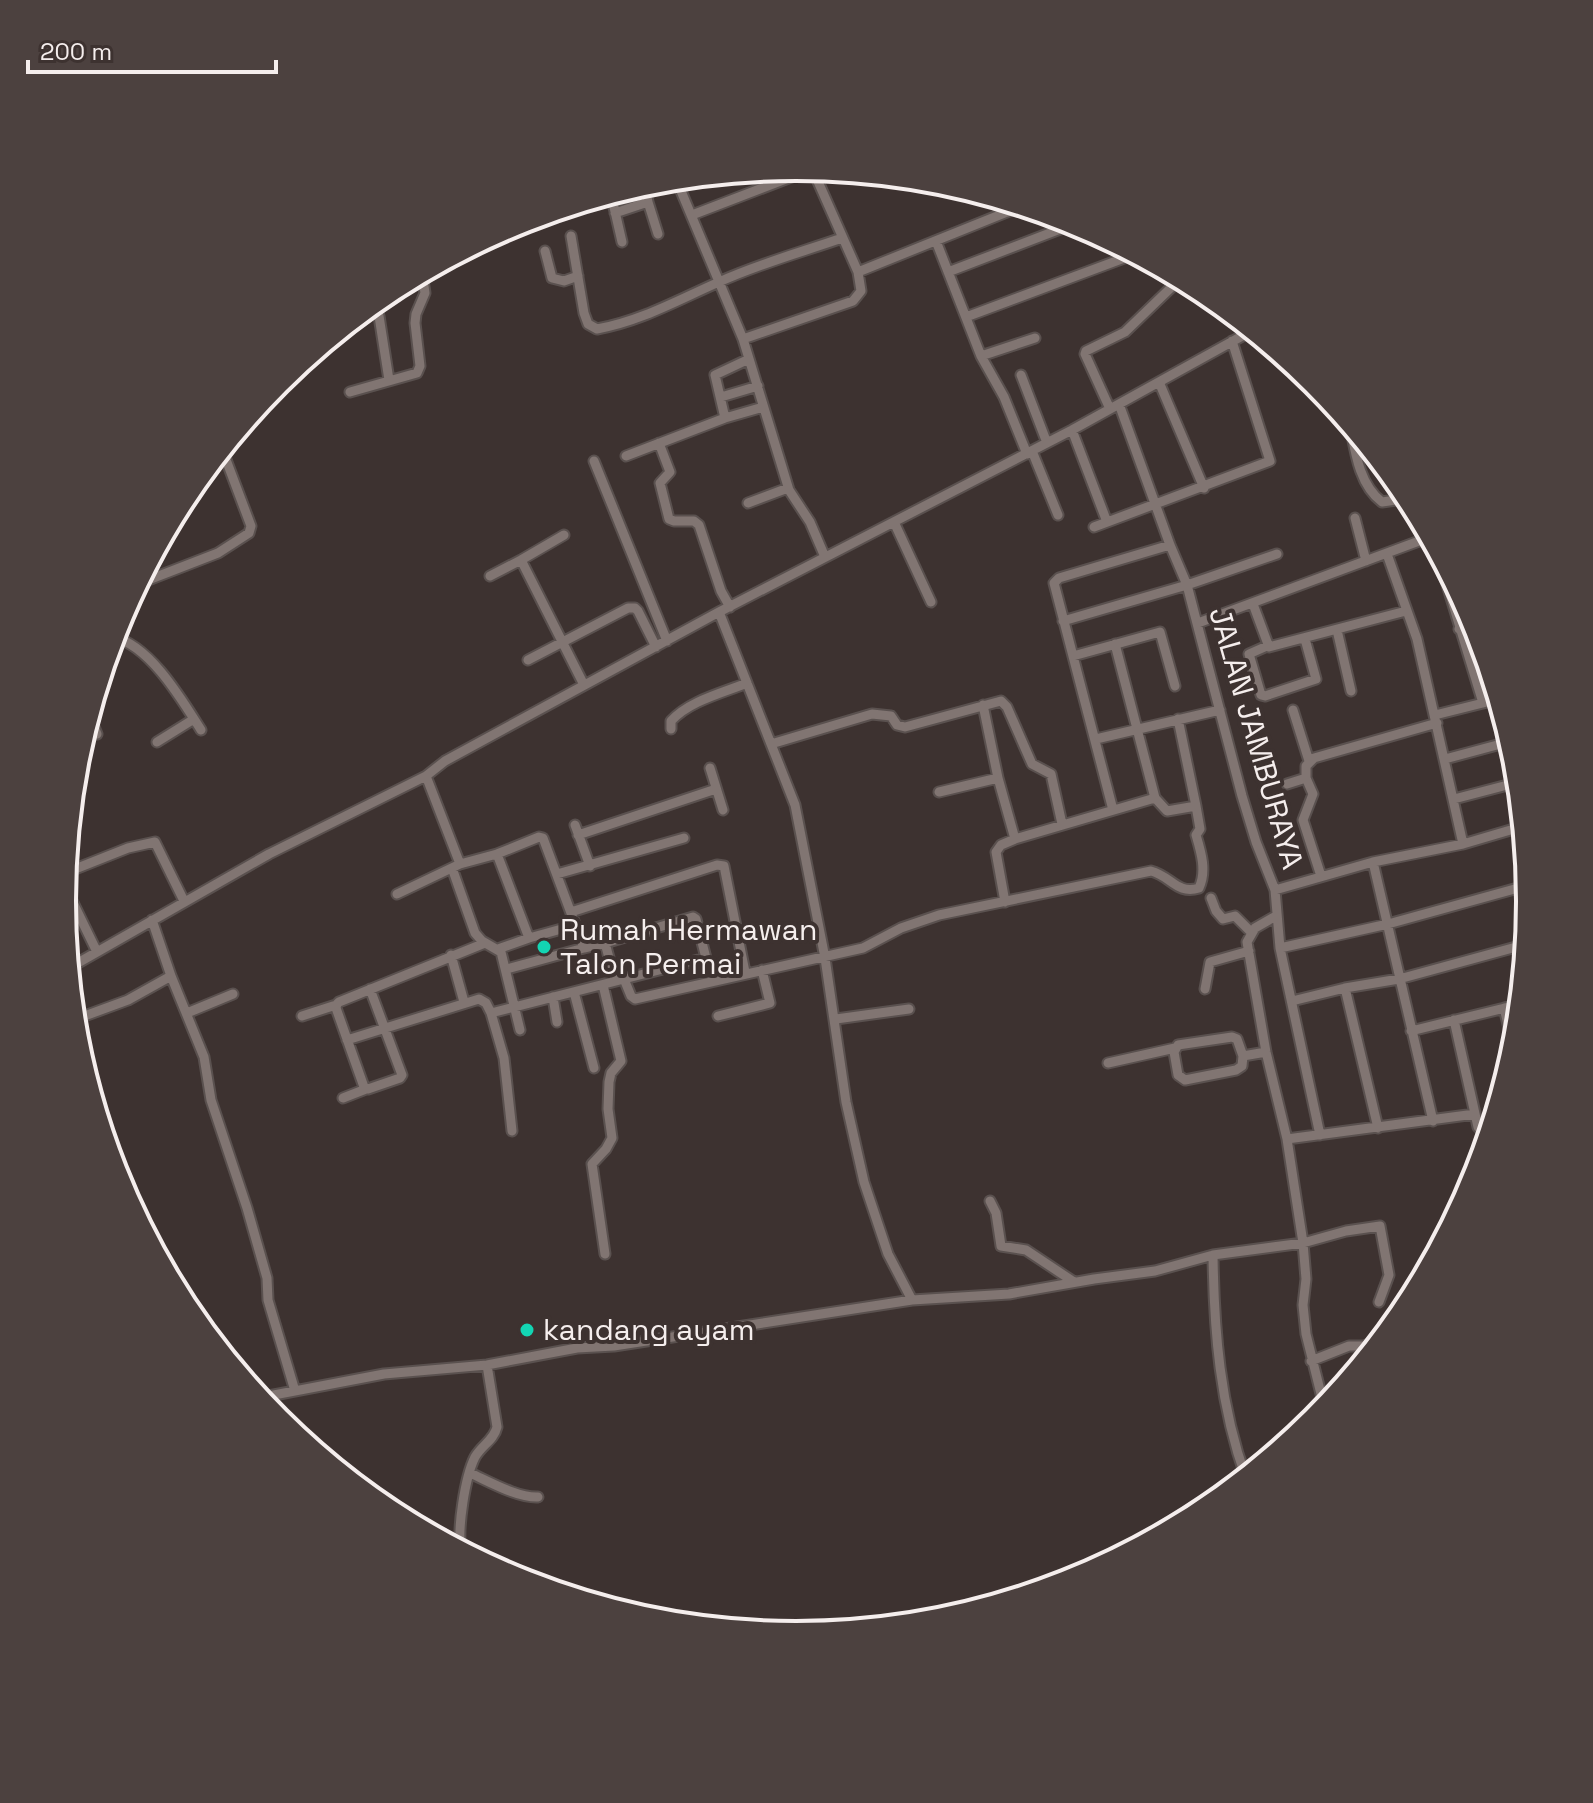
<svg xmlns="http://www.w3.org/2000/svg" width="1593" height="1803" viewBox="0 0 1593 1803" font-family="'Space Grotesk',sans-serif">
	<rect width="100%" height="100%" fill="#3d3230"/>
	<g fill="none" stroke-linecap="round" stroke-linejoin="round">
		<g stroke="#5a514f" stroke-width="13">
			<path id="minor" d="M676 179 743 339 789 490 810 522 825 557
				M646 193 678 183
				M611 194 622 242
				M648 202 658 234
				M615 213 648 202 644 184
				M692 215 812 169
				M571 236 584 313 588 324 597 329C641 321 678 300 719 282 758 264 802 252 842 238
				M936 241 981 356 1004 397 1027 454
				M545 251 552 278 564 281 578 276
				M858 272 1022 206
				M948 272 1076 223
				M379 316 389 380
				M966 317 1135 254
				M743 339 853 301 861 291 858 272 812 168
				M981 356 1035 338
				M1021 375 1047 443
				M1159 382 1204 488
				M350 392 417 373 420 366 415 323 416 314 425 293 422 273
				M721 397 758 386
				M1119 404 1170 545 1187 585 1242 796 1256 842 1275 890 1373 862 1463 844 1524 826
				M1110 409 1085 354 1086 351 1125 332 1181 278
				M725 418 763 407
				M1350 424C1355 451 1359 485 1382 502L1410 498
				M1072 430 1107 522
				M659 443 670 472 660 483 669 519 674 521H694L699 525 721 591 730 607
				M1032 451 1058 515
				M626 456 725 418 715 375 749 359
				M594 461 667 641
				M748 503 788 488
				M1355 518 1366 561
				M894 522 931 602
				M1094 527 1270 461 1232 341
				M564 535 521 560 584 685
				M1435 545 1483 703
				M1387 554 1417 639 1463 844
				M490 576 521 560
				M138 584 218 553 249 533 251 526 222 449
				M1253 604 1269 647 1406 611
				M1063 621 1187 585 1277 554
				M1198 623 1430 537
				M1459 629 1477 625
				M1337 630 1351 691
				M113 637C150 645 182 700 201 730
				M1267 646 1249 654 1261 695 1265 696 1316 679 1305 639
				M1073 656 1160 632 1175 686
				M528 660 628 608H635L638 611 656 647
				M983 705 998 778
				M1293 710 1309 761
				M89 715 97 734
				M1435 715 1499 699
				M1178 719 1196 806
				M671 729V721C689 701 722 693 747 683
				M1096 739 1220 710
				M157 742 194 719
				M771 744 872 714 891 716 897 725 905 727 1001 701 1007 707 1032 764 1051 774 1062 824
				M1445 759 1512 741
				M710 768 723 810
				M1287 784 1306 778
				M939 792 998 778 1015 839 1001 845 996 852 1005 902
				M1454 799 1519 782
				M1113 810 1054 583 1059 578 1170 545
				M575 825 590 866
				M1521 827 1525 844
				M578 835 716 789
				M1015 839 1155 798
				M497 854 529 938 576 925
				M1373 862 1433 1121
				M460 864 497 854 539 837 543 838 584 948 605 943 615 980
				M452 868 475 933 482 941 501 952 520 1030
				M65 873 128 848 155 842 184 901
				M557 874 684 838
				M1321 876 1303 820 1313 794 1306 778V766L1314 758 1437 723
				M64 884 97 952
				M1275 890 1280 948
				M397 894 460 864 426 776 445 761 719 612 1072 430 1253 330
				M1211 898 1216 911 1223 919 1235 916 1251 932
				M571 912 717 865 724 866 745 972
				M1276 916 1255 928 1247 942 1266 1052 1287 1139
				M152 920 171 976 204 1057 211 1100 247 1208 267 1278 268 1300 295 1391
				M605 943 693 917 696 919 706 958 624 979
				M498 949 529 938
				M451 955 464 1002
				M69 968 269 854 426 776
				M507 969 584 948
				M603 985 621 1061 611 1073 609 1082 608 1109 612 1138 606 1149 592 1164 605 1254
				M1345 988 1378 1128
				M370 989 402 1075 400 1078 368 1089 364 1087 336 1008 337 1004 339 1002 485 943
				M1205 989 1210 962 1249 951
				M574 992 594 1068
				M553 997 557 1022
				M1292 1001 1345 988 1399 979 1527 944
				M72 1007 79 1022 75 1029
				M1504 1008 1515 1053
				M187 1013 233 994
				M491 1013 504 1058 512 1131
				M302 1016 336 1005
				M718 1016 770 1003 762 970
				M79 1018 128 1000 171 976
				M836 1019 909 1009
				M1454 1020 1478 1127 1482 1131 1491 1129
				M1411 1031 1521 1004
				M347 1040 479 999 486 1003 491 1013 624 979 631 996 635 999 863 948 901 928 939 915 1151 871C1171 876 1177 895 1199 888 1207 871 1201 852 1196 835L1200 829 1196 806 1167 811 1155 798 1115 644
				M1243 1056 1237 1039 1232 1037 1178 1045 1174 1052 1178 1075 1185 1080 1236 1070 1242 1066 1243 1056 1266 1052
				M1108 1063 1175 1048
				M343 1098 366 1089
				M1320 1135 1280 948 1388 924 1529 885
				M990 1201 996 1213 1001 1246 1026 1250 1074 1282
				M1213 1255C1214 1331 1220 1406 1246 1478
				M912 1300 1009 1294 1094 1279 1155 1271 1213 1255 1303 1243 1346 1231 1380 1226 1389 1275 1379 1302
				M1311 1361 1349 1346H1364L1381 1340
				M258 1398 384 1374 487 1365 577 1348 614 1346 912 1300 888 1254 864 1182 846 1102 825 958 795 805 719 612
				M1325 1410 1306 1334 1303 1305 1306 1279 1303 1243 1287 1139 1475 1114
				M470 1473C490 1482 518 1498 538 1497
				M461 1551C457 1529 465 1477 475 1457 482 1445 494 1440 497 1427L487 1365"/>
		</g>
		<use href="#minor" stroke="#817572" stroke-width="9"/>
	</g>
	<g fill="#13d5b3" stroke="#3d3230" stroke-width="3">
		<circle cx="544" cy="947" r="8"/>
		<circle cx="527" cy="1330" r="8"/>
	</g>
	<g text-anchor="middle" stroke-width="8" stroke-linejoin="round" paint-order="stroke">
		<g font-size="30" fill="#f5eeed" stroke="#3d3230">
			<text transform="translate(1256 738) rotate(74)" y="10">JALAN JAMBURAYA</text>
		</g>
		<g font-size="30" fill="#f5eeed" stroke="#3d3230" text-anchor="start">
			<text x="560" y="940">Rumah Hermawan<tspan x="560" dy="34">Talon Permai</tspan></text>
			<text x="543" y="1340">kandang ayam</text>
		</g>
	</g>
	<path d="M0 0H1593V1803H0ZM76 901a720 720 0 1 1 1440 0a720 720 0 1 1-1440 0Z" fill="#4c413f" fill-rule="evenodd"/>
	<path fill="none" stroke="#f5eeed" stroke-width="4" d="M76 901a720 720 0 1 1 1440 0a720 720 0 1 1-1440 0Z"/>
	<path d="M28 60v12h248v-12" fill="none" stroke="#f5eeed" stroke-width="4"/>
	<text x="40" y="60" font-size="24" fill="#f5eeed" stroke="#3d3230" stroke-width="6" paint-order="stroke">200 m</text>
</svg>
